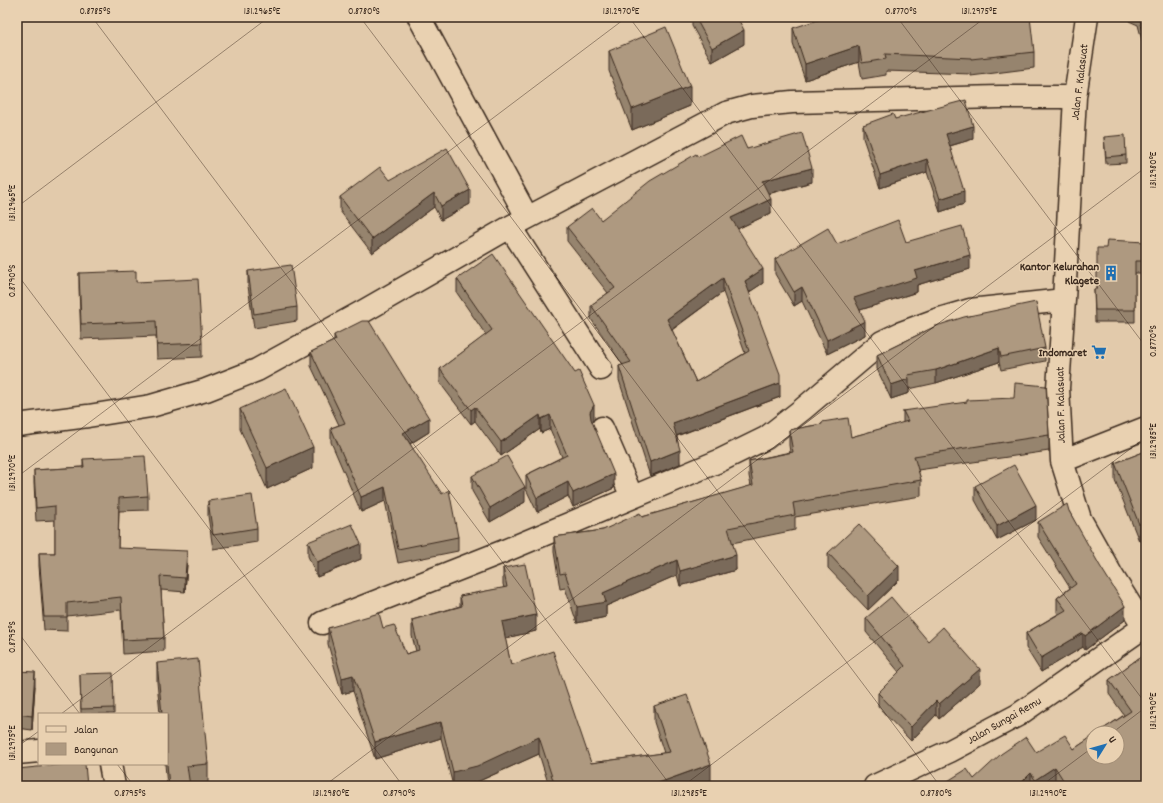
<svg xmlns="http://www.w3.org/2000/svg" width="1163" height="803" viewBox="0 0 1163 803" font-family="Dekko,sans-serif">
	<rect width="100%" height="100%" fill="#e2caab"/>
	<filter id="ink" filterUnits="userSpaceOnUse"><feTurbulence type="fractalNoise" baseFrequency=".025" numOctaves="2"/><feDisplacementMap in="SourceGraphic" scale="8" xChannelSelector="R" yChannelSelector="G"/><feConvolveMatrix kernelMatrix="1 2 1 2 8 2 1 2 1" color-interpolation-filters="sRGB"/></filter>
	<g filter="url(#ink)">
		<g fill="none" stroke-linecap="round" stroke-linejoin="round">
			<g stroke="#3b2a1e" stroke-width="25">
				<path id="minor" d="M419 17 527 217
					M1087 17 1075 97 1064 300 1058 388 1062 461 1080 519 1111 574 1146 630
					M510 227 601 369
					M17 425 88 416 151 406 206 390 257 370 364 311 510 227 726 113 752 106 792 102 1000 97H1075
					M602 428 632 497
					M1062 461 1146 428
					M322 623 502 552 719 461 766 438 803 409 882 342 901 333 936 320 970 310 1064 300
					M17 753 39 751
					M110 764 114 786
					M875 786 950 751 1018 715 1144 627"/>
			</g>
			<use href="#minor" stroke="#e9d1b1" stroke-width="22"/>
		</g>
		<path fill="#96846e" stroke="#3b2a1e" fill-rule="evenodd" d="M692 17H695L744 44 712 62 692 26Z
			M1129 17H1146V55L1138 25 1129 21Z
			M793 28 1034 52V68L971 76V74L886 71V75L862 79 859 62 805 80 793 44Z
			M609 51 690 106 632 130 609 71Z
			M895 119 973 139 950 146 964 204 940 212 927 172 880 188 863 138V125Z
			M1104 137 1126 155V163L1106 164Z
			M747 149 812 182 768 194 771 213 737 229 763 283 749 292 780 397 677 436 680 464 650 476 619 380V366L623 365 591 319V305L608 293 567 241V227L601 220 698 157ZM723 292 745 353 696 382 672 330Z
			M390 180 470 204 441 220 434 207 372 253 340 211V197Z
			M906 242 970 269 917 285V292L860 310 865 335 827 354 802 301 794 306 775 274V259L837 244Z
			M1146 242V273H1135V322H1095L1094 289H1097L1106 248Z
			M248 271 297 307V321L254 328 248 286Z
			M79 273 136 282 202 343V357L157 359 156 336 81 339 79 288Z
			M457 279 594 419 592 422 614 488 573 507 568 496 537 512 526 489V475L562 457 550 429 541 433 540 429 501 456 475 421 471 424 440 383V369L486 335 457 293Z
			M936 326 1045 348V361L1001 370 999 362 936 383 909 389V393L891 399 877 369V355Z
			M334 335 429 432 410 444 458 537V551L398 563 385 501 361 512 331 442V428L339 425 311 366V352L334 341Z
			M240 409 313 468 267 489 240 429Z
			M903 411 1049 435V451L918 470 921 480V496L795 517V530L732 543 736 570 680 586 677 575 606 606V617L577 623 565 588 560 589 554 552V537L603 530 642 517 751 486 749 476V461L790 452 789 445V430L822 424V422L851 437 903 423Z
			M1146 451V538L1139 541 1115 480V463Z
			M83 459 148 496V510L119 511 118 548 187 564 185 592 161 590 164 638V651L123 654 121 610 67 616V631L44 630 39 566V553H55V520L36 521 34 483V470L83 467Z
			M472 476 525 502 490 522 472 491Z
			M975 486 1036 520 997 540 975 500Z
			M208 501 257 528V542L213 549 208 516Z
			M1069 511 1125 620 1085 650 1083 647 1041 672 1026 648V633L1058 614 1057 612V598L1070 588 1038 537V522Z
			M308 542 361 559 317 577 308 556Z
			M828 553 899 580 868 610 828 568Z
			M503 568 536 631 505 638 511 665 591 763 664 753 654 722V706L711 780 695 786H549L539 754 477 782 462 786H453L441 738 375 759 353 691 342 694 328 644V628H383L406 654 416 651 412 636V620L460 606V596L504 588 503 584Z
			M866 618 928 641 980 683 939 719 936 715 911 741 878 707V693L899 672 866 632Z
			M1143 655 1146 786H1059L1055 781 1047 786H943V784L974 779 1036 752 1074 749 1124 715 1109 694V680Z
			M157 663 208 764V783L190 785V786H167L165 764H167V714H160L157 682Z
			M17 671 35 686 32 730 17 728Z
			M80 674 114 708V714H81Z"/>
		<path fill="#7a6b5a" stroke="#3b2a1e" d="M744 30V44L712 62V48Z
			M859 46V62L805 80V64Z
			M690 86V106L632 130V109Z
			M973 126V139L946 147V134Z
			M927 159V172L880 188V175Z
			M812 168V182L762 195V181Z
			M470 190V204L441 220V206Z
			M964 191V204L940 212V199Z
			M434 193V207L372 253V239Z
			M771 199V213L731 232V218Z
			M18 216V237L17 238V217Z
			M970 255V269L917 285V292L854 312V298L915 271Z
			M763 269V283L745 295V281Z
			M723 278V292L667 333V319Z
			M802 287V301L794 306V292Z
			M865 321V335L827 354V340Z
			M999 348V362L936 383V370Z
			M909 379V393L891 399V385Z
			M780 383V397L673 437V423Z
			M594 405V419L590 426V412Z
			M475 407V421L471 424V410Z
			M540 415V429L501 456V442Z
			M550 415V429L541 433V419Z
			M429 418V432L403 448V433Z
			M313 447V468L267 489V468Z
			M680 450V464L650 476V462Z
			M614 474V488L573 507V493Z
			M568 482V496L537 512V498Z
			M385 487V501L361 512V497Z
			M525 487V502L490 522V508Z
			M1036 505V520L997 540V526Z
			M1146 522V538L1139 541V524Z
			M361 544V559L317 577V562Z
			M187 551V564L185 592V578Z
			M736 555V570L680 586V571Z
			M677 560V575L606 606V617L577 623V607L603 593Z
			M899 566V580L868 610V596Z
			M1125 606V620L1085 650V636Z
			M536 615V631L502 639V622Z
			M1083 633V647L1041 672V658Z
			M980 669V683L939 719V704Z
			M35 672V686L32 730V716Z
			M353 675V691L342 694V678Z
			M936 701V715L911 741V727Z
			M441 722V738L375 759V742Z
			M539 737V754L477 782 462 786H453V772Z
			M711 764V780L695 786H650Z
			M1055 767V781L1047 786H1035V780Z
			M1031 773V786H1018Z"/>
		<path fill="#ae9980" stroke="#3b2a1e" fill-rule="evenodd" d="M695 17H737L744 30 712 48Z
			M827 17H1030L1034 52 971 59V58L885 54 886 59 862 63 859 46 805 64 793 28Z
			M1139 17H1146V43Z
			M666 27 690 86 632 109 609 51Z
			M966 100 973 126 946 134 964 191 940 199 927 159 880 175 863 125 893 114 895 119Z
			M802 133 812 168 762 181 771 199 731 218 763 269 745 281 780 374V383L673 423 680 450 650 462 619 366 631 362 591 305 615 288 567 227 592 208 601 220 650 181 696 154 698 157 741 136 747 149ZM723 278 749 351 696 382 667 319Z
			M1125 135 1126 155 1106 157 1104 137Z
			M447 148 470 190 441 206 434 193 372 239 340 197 380 167 390 180Z
			M898 220 906 242 962 226 970 255 915 271 917 278 854 298 865 321 827 340 802 287 794 292 775 259 828 228 837 244Z
			M1107 240 1146 242V261H1135V310H1095L1094 289H1097V248H1106Z
			M493 254 575 373 579 371 594 405 590 412 591 419 614 474 573 493 568 482 537 498 526 475 567 455 550 415 541 419 540 415 501 442 475 407 471 410 440 369 492 330 457 279Z
			M291 265 297 307 254 314 248 271Z
			M136 271V282L198 279 202 343 157 345 156 321 81 324 79 273Z
			M1036 302 1045 348 1001 357 999 348 936 370 908 375 909 379 891 385 877 355 936 326 964 317Z
			M362 321H369L429 418 403 433 442 494 449 490 458 537 398 549 385 487 361 497 331 428 345 423 311 352 336 340 334 335Z
			M1015 383 1046 386 1049 435 914 456 921 480 793 503 795 515 728 528 736 555 680 571 677 560 603 593 606 602 577 607 565 573 560 574 554 537 603 530 640 513 642 517 753 485 749 461 793 452 789 430 822 424V422L848 418 851 437 908 421 903 411 967 402V400L1014 398Z
			M286 388 313 447 267 468 240 409Z
			M1146 451V522L1139 524 1115 463Z
			M145 456 148 496 119 498 118 548 187 551 185 578 160 576 164 638 123 640 121 597 67 603V617H44L39 553H55V506L36 508 34 470 84 467 83 459Z
			M507 456 525 487 490 508 472 476Z
			M1014 465 1036 505 997 526 975 486Z
			M252 495 257 528 213 535 208 501Z
			M1067 504 1069 511 1100 566 1125 606 1085 636 1083 633 1041 658 1026 633 1066 610 1057 598 1076 584 1038 522Z
			M352 524 361 544 317 562 308 542Z
			M859 524 899 566 868 596 828 553Z
			M525 564 536 615 502 622 511 665 553 651 591 763 670 752 654 706 687 695 711 764 650 786H555L539 737 477 766 453 772 441 722 375 742 353 675 342 678 328 628 379 613 383 628 394 625 406 654 419 650 412 620 462 606 460 596 507 587 503 568Z
			M891 597 928 641 943 627 980 669 939 704 936 701 911 727 878 693 905 666 866 618Z
			M1143 655 1146 659V786H1067L1055 767 1035 780 1031 773 1018 786H944L943 784 967 769 974 779 1001 754 1026 737 1036 752 1065 735 1074 749 1093 736V757H1117V733H1097L1131 711 1109 680Z
			M198 659 208 764 187 766 190 786H169L167 764V714H162L157 663Z
			M17 671 35 672 32 716 17 714Z
			M113 673 114 708 81 709 80 674Z
			M68 764H85L87 786H17V769Z"/>
	</g>
	<path fill="none" stroke="#3b2a1e" stroke-width="1" stroke-opacity="0.45" d="M92 17 671 786M360 17 940 786M629 17 1146 704M897 17 1146 347M17 207 269 17M17 274 403 786M17 477 627 17M17 631 80 714M61 714 986 17M1112 733 1146 707M17 747 39 731M117 764 134 786M324 786 1146 167M683 786 1146 437M1041 786 1093 747"/>
	<defs>
		<g id="building-bare" transform="scale(1.2)"><path d="M-4-6H4V6H1V3H-1V6H-4ZM-2.5-4.3h1.7v1.8h-1.7ZM.8-4.3h1.7v1.8H.8ZM-2.5-1h1.7V.8h-1.7ZM.8-1h1.7V.8H.8Z" fill="#1f6fb2" stroke="#e9d1b1" stroke-width="2.5" paint-order="stroke"/></g>
		<g id="supermarket-bare" transform="scale(1.2)"><path d="M-6-5.5h2.5l.6 2H6L4.5 2H-2.5L-4.4-4H-6ZM-1.5 3.2a1.3 1.3 0 1 0 .1 0ZM3 3.2a1.3 1.3 0 1 0 .1 0Z" fill="#1f6fb2" stroke="#e9d1b1" stroke-width="2.5" paint-order="stroke"/></g>
	</defs>
	<g fill-rule="evenodd">
		<use href="#building-bare" x="1111" y="273"/>
		<use href="#supermarket-bare" x="1099" y="352"/>
	</g>
	<g text-anchor="middle" stroke-width="3" stroke-linejoin="round" paint-order="stroke">
		<g font-size="12" fill="#3b2a1e" stroke="#e9d1b1">
			<text transform="translate(1079 82) rotate(-83)" y="4">Jalan F. Kalasuat</text>
			<text transform="translate(1060 405) rotate(-91)" y="4">Jalan F. Kalasuat</text>
			<text transform="translate(1004 720) rotate(-30)" y="4">Jalan Sungai Remu</text>
		</g>
		<g font-size="12" font-weight="bold" fill="#3b2a1e" stroke="#e9d1b1" text-anchor="end">
			<text x="1099" y="270">Kantor Kelurahan<tspan x="1099" dy="14">Klagete</tspan></text>
			<text x="1087" y="356">Indomaret</text>
		</g>
	</g>
	<rect width="1163" height="803" fill="none" stroke="#e9d1b1" stroke-width="44"/>
	<rect x="38" y="713" width="130" height="52" fill="#e9d1b1" stroke="#a38e76"/>
	<rect x="46" y="726" width="20" height="6" fill="#e9d1b1" stroke="#a38e76"/>
	<text x="74" y="733" font-size="12" fill="#3b2a1e">Jalan</text>
	<rect x="46" y="743" width="20" height="12" fill="#ae9980" stroke="#a38e76"/>
	<text x="74" y="753" font-size="12" fill="#3b2a1e">Bangunan</text>
	<g transform="translate(1105 745) rotate(53)"><circle r="19" fill="#e9d1b1" stroke="#a38e76"/>
	<path d="M0-3L7 15L0 10L-7 15Z" fill="#1f6fb2"/>
	<text y="-6" font-size="11" font-weight="bold" text-anchor="middle" fill="#3b2a1e">U</text>
	</g>
	<rect x="22" y="22" width="1119" height="759" fill="none" stroke="#3b2a1e" stroke-width="1.5"/>
	<g font-size="10" text-anchor="middle" fill="#3b2a1e">
		<text x="95" y="14">0.8785°S</text>
		<text x="262" y="14">131.2965°E</text>
		<text x="364" y="14">0.8780°S</text>
		<text x="621" y="14">131.2970°E</text>
		<text x="901" y="14">0.8770°S</text>
		<text x="979" y="14">131.2975°E</text>
		<text transform="translate(1152 170) rotate(-90)" y="4">131.2980°E</text>
		<text transform="translate(11 203) rotate(-90)" y="4">131.2965°E</text>
		<text transform="translate(11 281) rotate(-90)" y="4">0.8790°S</text>
		<text transform="translate(1152 341) rotate(-90)" y="4">0.8770°S</text>
		<text transform="translate(1152 441) rotate(-90)" y="4">131.2985°E</text>
		<text transform="translate(11 473) rotate(-90)" y="4">131.2970°E</text>
		<text transform="translate(11 637) rotate(-90)" y="4">0.8795°S</text>
		<text transform="translate(1152 711) rotate(-90)" y="4">131.2990°E</text>
		<text transform="translate(11 743) rotate(-90)" y="4">131.2975°E</text>
		<text x="130" y="796">0.8795°S</text>
		<text x="331" y="796">131.2980°E</text>
		<text x="399" y="796">0.8790°S</text>
		<text x="689" y="796">131.2985°E</text>
		<text x="936" y="796">0.8780°S</text>
		<text x="1048" y="796">131.2990°E</text>
	</g>
</svg>
